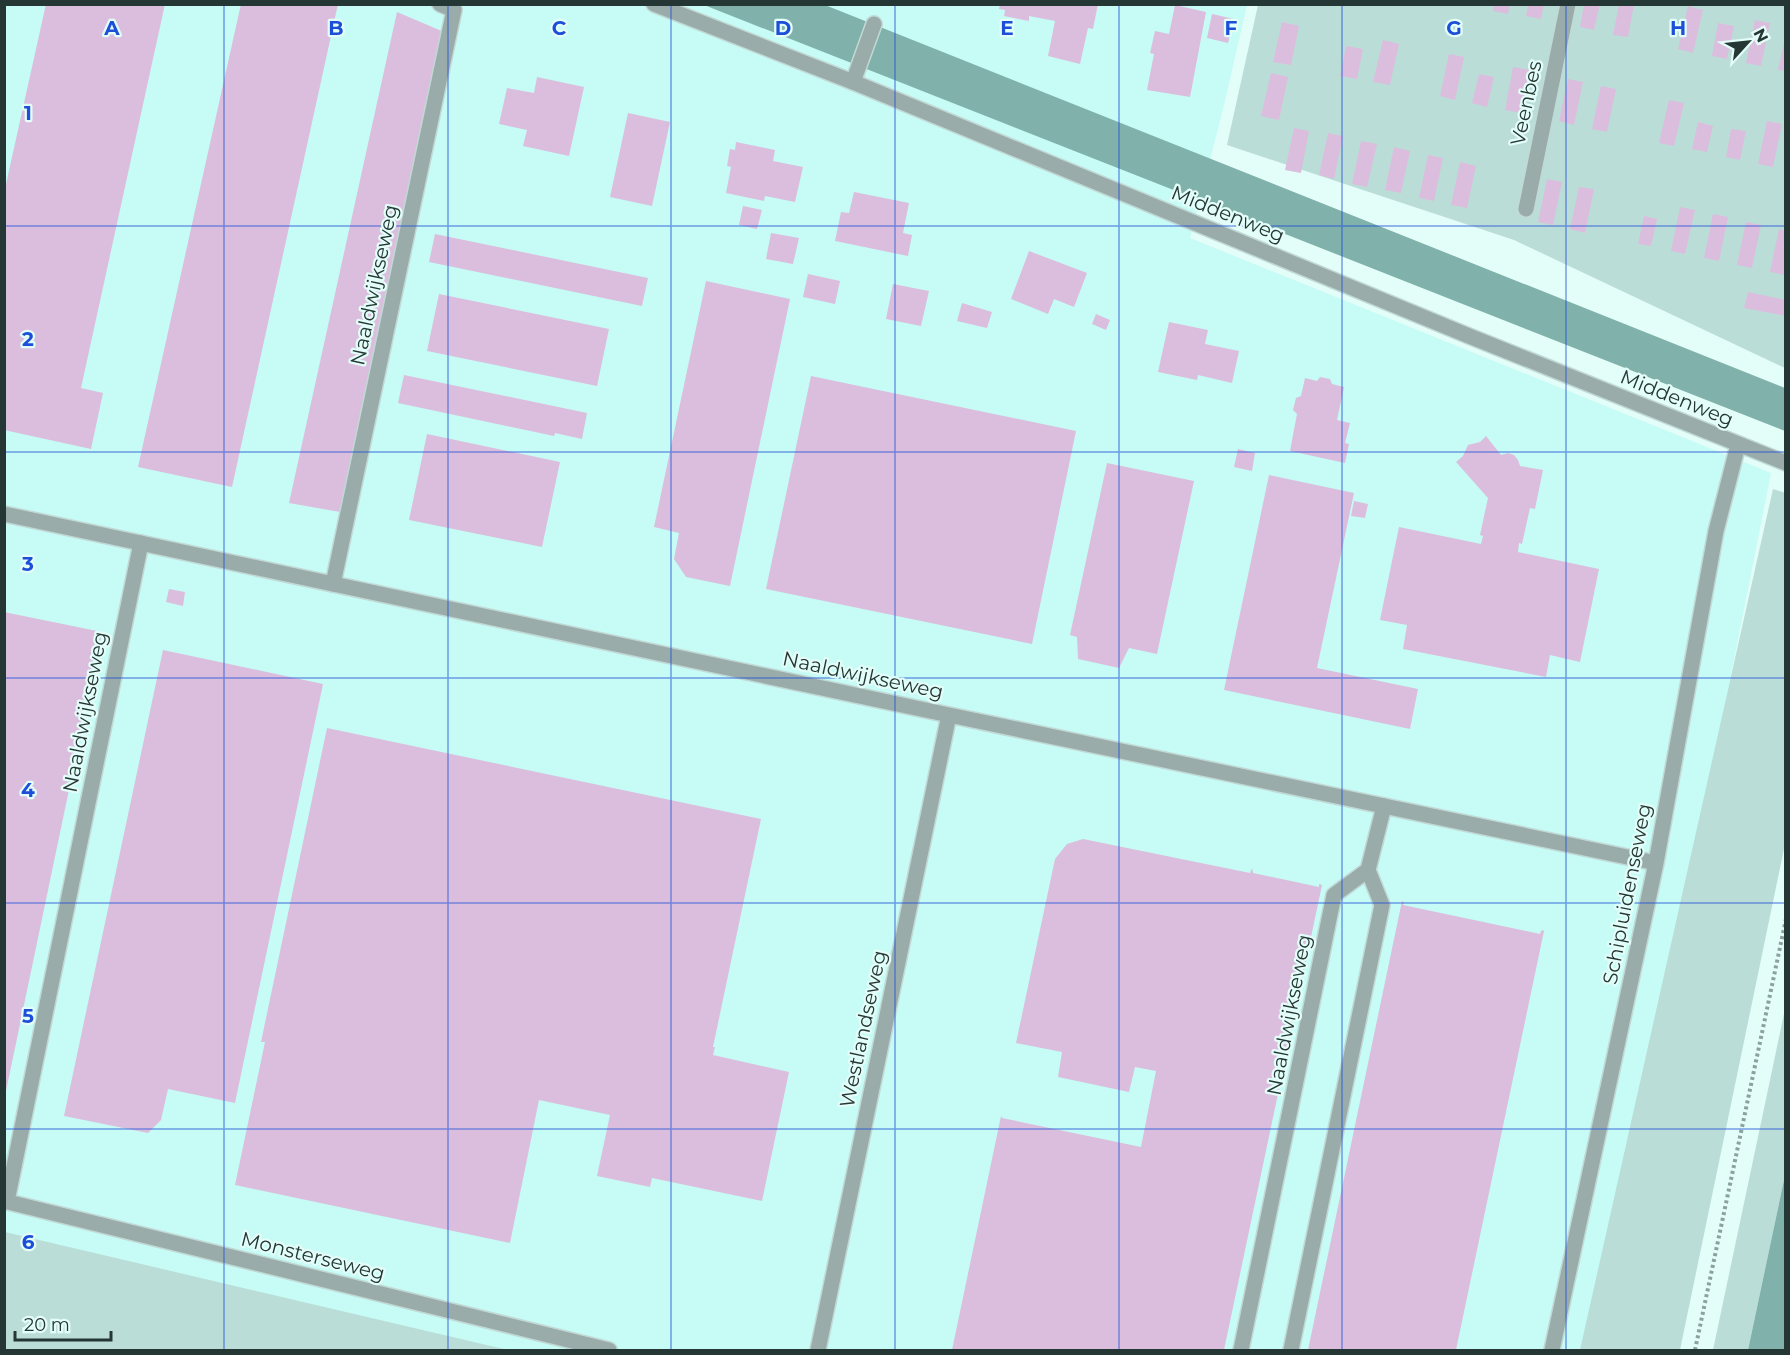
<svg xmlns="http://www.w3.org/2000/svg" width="1790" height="1355" viewBox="0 0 1790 1355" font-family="Montserrat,sans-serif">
	<rect width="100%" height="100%" fill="#e3fdf9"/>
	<path fill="#c6fcf5" d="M5 5H1247L1224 105 1190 238 1771 473 1597 1350H5Z"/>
	<path fill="#bbddd8" d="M1258 5H1785V368L1514 240 1227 145Z
		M1773 489 1786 493 1785 844 1680 1350H1580Z
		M1785 1009V1175L1748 1350H1713Z
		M5 1232 508 1350H5Z"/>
	<path fill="#80b2ab" d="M704 5H825L1785 388V431Z
		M1785 1175V1350H1748Z"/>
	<path fill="#dbbedd" d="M46 4H165L81 388 103 393 91 449 4 430V193Z
		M241 4H338L232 487 138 467Z
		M1000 4H1098L1093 29 1088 28 1080 64 1048 56 1055 21 1029 16V21L1004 16 1005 10 999 9Z
		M1494 4H1510L1508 14 1493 11Z
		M1528 4H1544L1541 19 1526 16Z
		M1584 4H1600L1594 30 1580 27Z
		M1619 4H1634L1628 37 1613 35Z
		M1175 5 1206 12 1190 97 1147 90 1154 54 1150 53 1155 31 1169 34Z
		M1688 6 1703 10 1693 53 1678 49Z
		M397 12 444 32 340 512 289 503Z
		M1212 14 1234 19 1228 43 1207 38Z
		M1755 20 1770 23 1761 66 1746 63Z
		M1282 22 1299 26 1291 65 1273 62Z
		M1718 23 1734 26 1727 59 1712 56Z
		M1785 38H1786V71L1778 70Z
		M1383 40 1399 44 1390 85 1373 82Z
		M1346 46 1363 49 1357 79 1340 76Z
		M1449 54 1464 57 1455 100 1440 96Z
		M1513 67 1530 70 1521 113 1505 110Z
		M1271 73 1288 77 1279 120 1261 116Z
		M1479 74 1494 77 1487 107 1472 103Z
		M537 77 584 87 569 156 523 146 527 130 499 124 507 88 534 93Z
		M1568 79 1583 82 1574 125 1559 121Z
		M1601 86 1616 89 1607 132 1592 129Z
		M1669 100 1684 103 1674 146 1659 143Z
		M628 113 670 122 652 206 610 197Z
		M1767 121 1782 124 1773 167 1758 164Z
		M1698 122 1713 126 1707 152 1692 149Z
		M1294 128 1309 131 1301 173 1285 170Z
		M1731 129 1746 131 1740 160 1726 157Z
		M1328 133 1343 136 1334 179 1319 175Z
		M1361 141 1377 144 1367 187 1352 184Z
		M736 142 775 150 773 161 803 167 795 202 765 196 764 201 726 193 731 167 727 166 730 149 735 150Z
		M1394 147 1410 151 1401 193 1385 190Z
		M1428 155 1443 158 1434 201 1419 198Z
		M1460 162 1476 166 1467 208 1451 205Z
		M1547 179 1562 182 1553 225 1538 222Z
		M1579 187 1594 189 1585 233 1570 229Z
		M854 192 909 203 903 233 912 235 908 256 835 241 841 212 849 213Z
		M743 206 762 210 757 229 739 225Z
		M1680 207 1695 210 1685 254 1671 251Z
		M1713 214 1728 217 1719 261 1704 258Z
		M1644 216 1657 219 1651 246 1638 244Z
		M1746 222 1761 225 1752 268 1737 265Z
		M1779 229 1786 231 1785 275 1770 272Z
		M771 233 799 238 793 264 766 259Z
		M435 234 648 278 642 306 429 262Z
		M1029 251 1087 273 1074 307 1054 299 1048 314 1011 299Z
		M808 274 840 281 835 304 803 297Z
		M706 281 790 299 730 586 686 577 674 559 679 533 654 527Z
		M893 284 929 291 921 326 886 319Z
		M1748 292 1786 300V316L1744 308Z
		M439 294 609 329 597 386 427 351Z
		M962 303 992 312 987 328 957 321Z
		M1096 314 1110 320 1106 330 1092 324Z
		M1169 322 1208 330 1205 344 1239 351 1232 383 1198 375 1197 380 1158 372Z
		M404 375 587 413 582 439 555 433 554 436 398 403Z
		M811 376 1076 431 1032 644 766 589Z
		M1320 377 1330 379 1332 384 1344 387 1337 420 1350 423 1345 443 1349 444 1345 463 1290 451 1297 414 1293 410 1296 398 1301 396 1305 378 1317 381Z
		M427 434 560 462 542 547 409 520Z
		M1486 436 1501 455 1508 453 1514 455 1518 460 1520 466 1543 470 1535 509 1530 508 1522 544 1519 543 1518 552 1599 569 1580 662 1550 655 1546 677 1403 649 1407 625 1380 620 1399 527 1481 544 1483 536 1480 535 1488 498 1456 462 1463 456 1468 445 1480 442Z
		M1238 449 1255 453 1252 471 1234 467Z
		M1107 463 1194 481 1157 654 1129 648 1119 668 1078 659 1077 637 1070 635Z
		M1269 475 1354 493 1317 668 1418 689 1410 729 1224 690Z
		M1354 501 1368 504 1365 518 1351 516Z
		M169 589 185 592 183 606 166 602Z
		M4 612 102 632 6 1091H4Z
		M163 650 323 684 235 1103 168 1089 161 1120 148 1133 64 1116Z
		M327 728 761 819 713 1047H715L713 1055 789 1072 762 1201 652 1178 650 1187 597 1176 610 1115 539 1100 510 1243 235 1185 265 1042H261Z
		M1083 839 1250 873 1252 868 1253 873 1319 887V884L1322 885 1224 1350H952L1001 1116 1002 1118 1141 1147 1156 1071 1135 1067 1129 1092 1058 1077 1062 1052 1016 1043 1055 859 1067 844Z
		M1402 901 1404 902 1403 905 1540 934 1541 931 1543 930 1544 931 1456 1350H1308Z"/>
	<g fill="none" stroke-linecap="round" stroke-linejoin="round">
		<g stroke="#c1d9d6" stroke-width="18">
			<path id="lane" d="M853 82 874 24
				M1526 209 1568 4
				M333 584 454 10 440 4
				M7 1201 141 543
				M1241 1350 1334 895 1368 870
				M1291 1350 1382 905 1368 870 1384 806"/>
		</g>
		<g stroke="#c1d9d6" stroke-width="18">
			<path id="street" d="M654 4 853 82 1469 336 1786 463
				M4 514 949 715 1656 863
				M4 1201 609 1350
				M818 1350 949 715
				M1552 1350 1656 863 1716 531 1738 445"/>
		</g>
		<path stroke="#8ba19d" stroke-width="4" stroke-dasharray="3 3" stroke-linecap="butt" d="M1695 1350 1786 919"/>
		<use href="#lane" stroke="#9aaca9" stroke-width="15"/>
		<use href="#street" stroke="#9aaca9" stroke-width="15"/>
	</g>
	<path fill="none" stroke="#1d4ed8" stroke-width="1.5" stroke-opacity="0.55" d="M224 4V1350M448 4V1350M671 4V1350M895 4V1350M1119 4V1350M1342 4V1350M1566 4V1350M4 226H1786M4 452H1786M4 678H1786M4 903H1786M4 1129H1786"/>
	<g text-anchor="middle" stroke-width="4.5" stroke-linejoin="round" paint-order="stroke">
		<g font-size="20" fill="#253734" stroke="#e3fdf9">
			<text transform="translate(1526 103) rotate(-78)" y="7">Veenbes</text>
			<text transform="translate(1228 214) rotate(22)" y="7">Middenweg</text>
			<text transform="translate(374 285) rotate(-78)" y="7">Naaldwijkseweg</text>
			<text transform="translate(1677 398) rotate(22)" y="7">Middenweg</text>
			<text transform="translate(863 675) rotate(12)" y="7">Naaldwijkseweg</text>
			<text transform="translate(85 712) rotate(-79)" y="7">Naaldwijkseweg</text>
			<text transform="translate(1627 894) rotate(-79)" y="7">Schipluidenseweg</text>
			<text transform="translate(1289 1015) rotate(-79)" y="7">Naaldwijkseweg</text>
			<text transform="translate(863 1029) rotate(-78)" y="7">Westlandseweg</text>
			<text transform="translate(313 1256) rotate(14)" y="7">Monsterseweg</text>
		</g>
	</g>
	<g font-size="20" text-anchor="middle" font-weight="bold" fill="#1d4ed8" stroke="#e3fdf9" stroke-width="4.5" stroke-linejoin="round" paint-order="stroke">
		<text x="112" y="35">A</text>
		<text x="336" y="35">B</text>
		<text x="559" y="35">C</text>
		<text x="783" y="35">D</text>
		<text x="1007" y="35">E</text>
		<text x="1231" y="35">F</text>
		<text x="1454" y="35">G</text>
		<text x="1678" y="35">H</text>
		<text x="28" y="120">1</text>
		<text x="28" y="346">2</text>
		<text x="28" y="571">3</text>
		<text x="28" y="797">4</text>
		<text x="28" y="1023">5</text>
		<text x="28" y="1249">6</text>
	</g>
	<rect width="1790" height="1355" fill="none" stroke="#253734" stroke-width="12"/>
	<g transform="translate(1748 42) rotate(63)" stroke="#e3fdf9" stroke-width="4.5" paint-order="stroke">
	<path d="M0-4.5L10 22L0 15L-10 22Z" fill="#253734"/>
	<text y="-9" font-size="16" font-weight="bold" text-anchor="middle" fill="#253734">N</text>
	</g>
	<path d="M15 1331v9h96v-9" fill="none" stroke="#253734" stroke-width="3"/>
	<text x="24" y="1331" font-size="18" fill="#253734" stroke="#e3fdf9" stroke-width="4.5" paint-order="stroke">20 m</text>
</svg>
